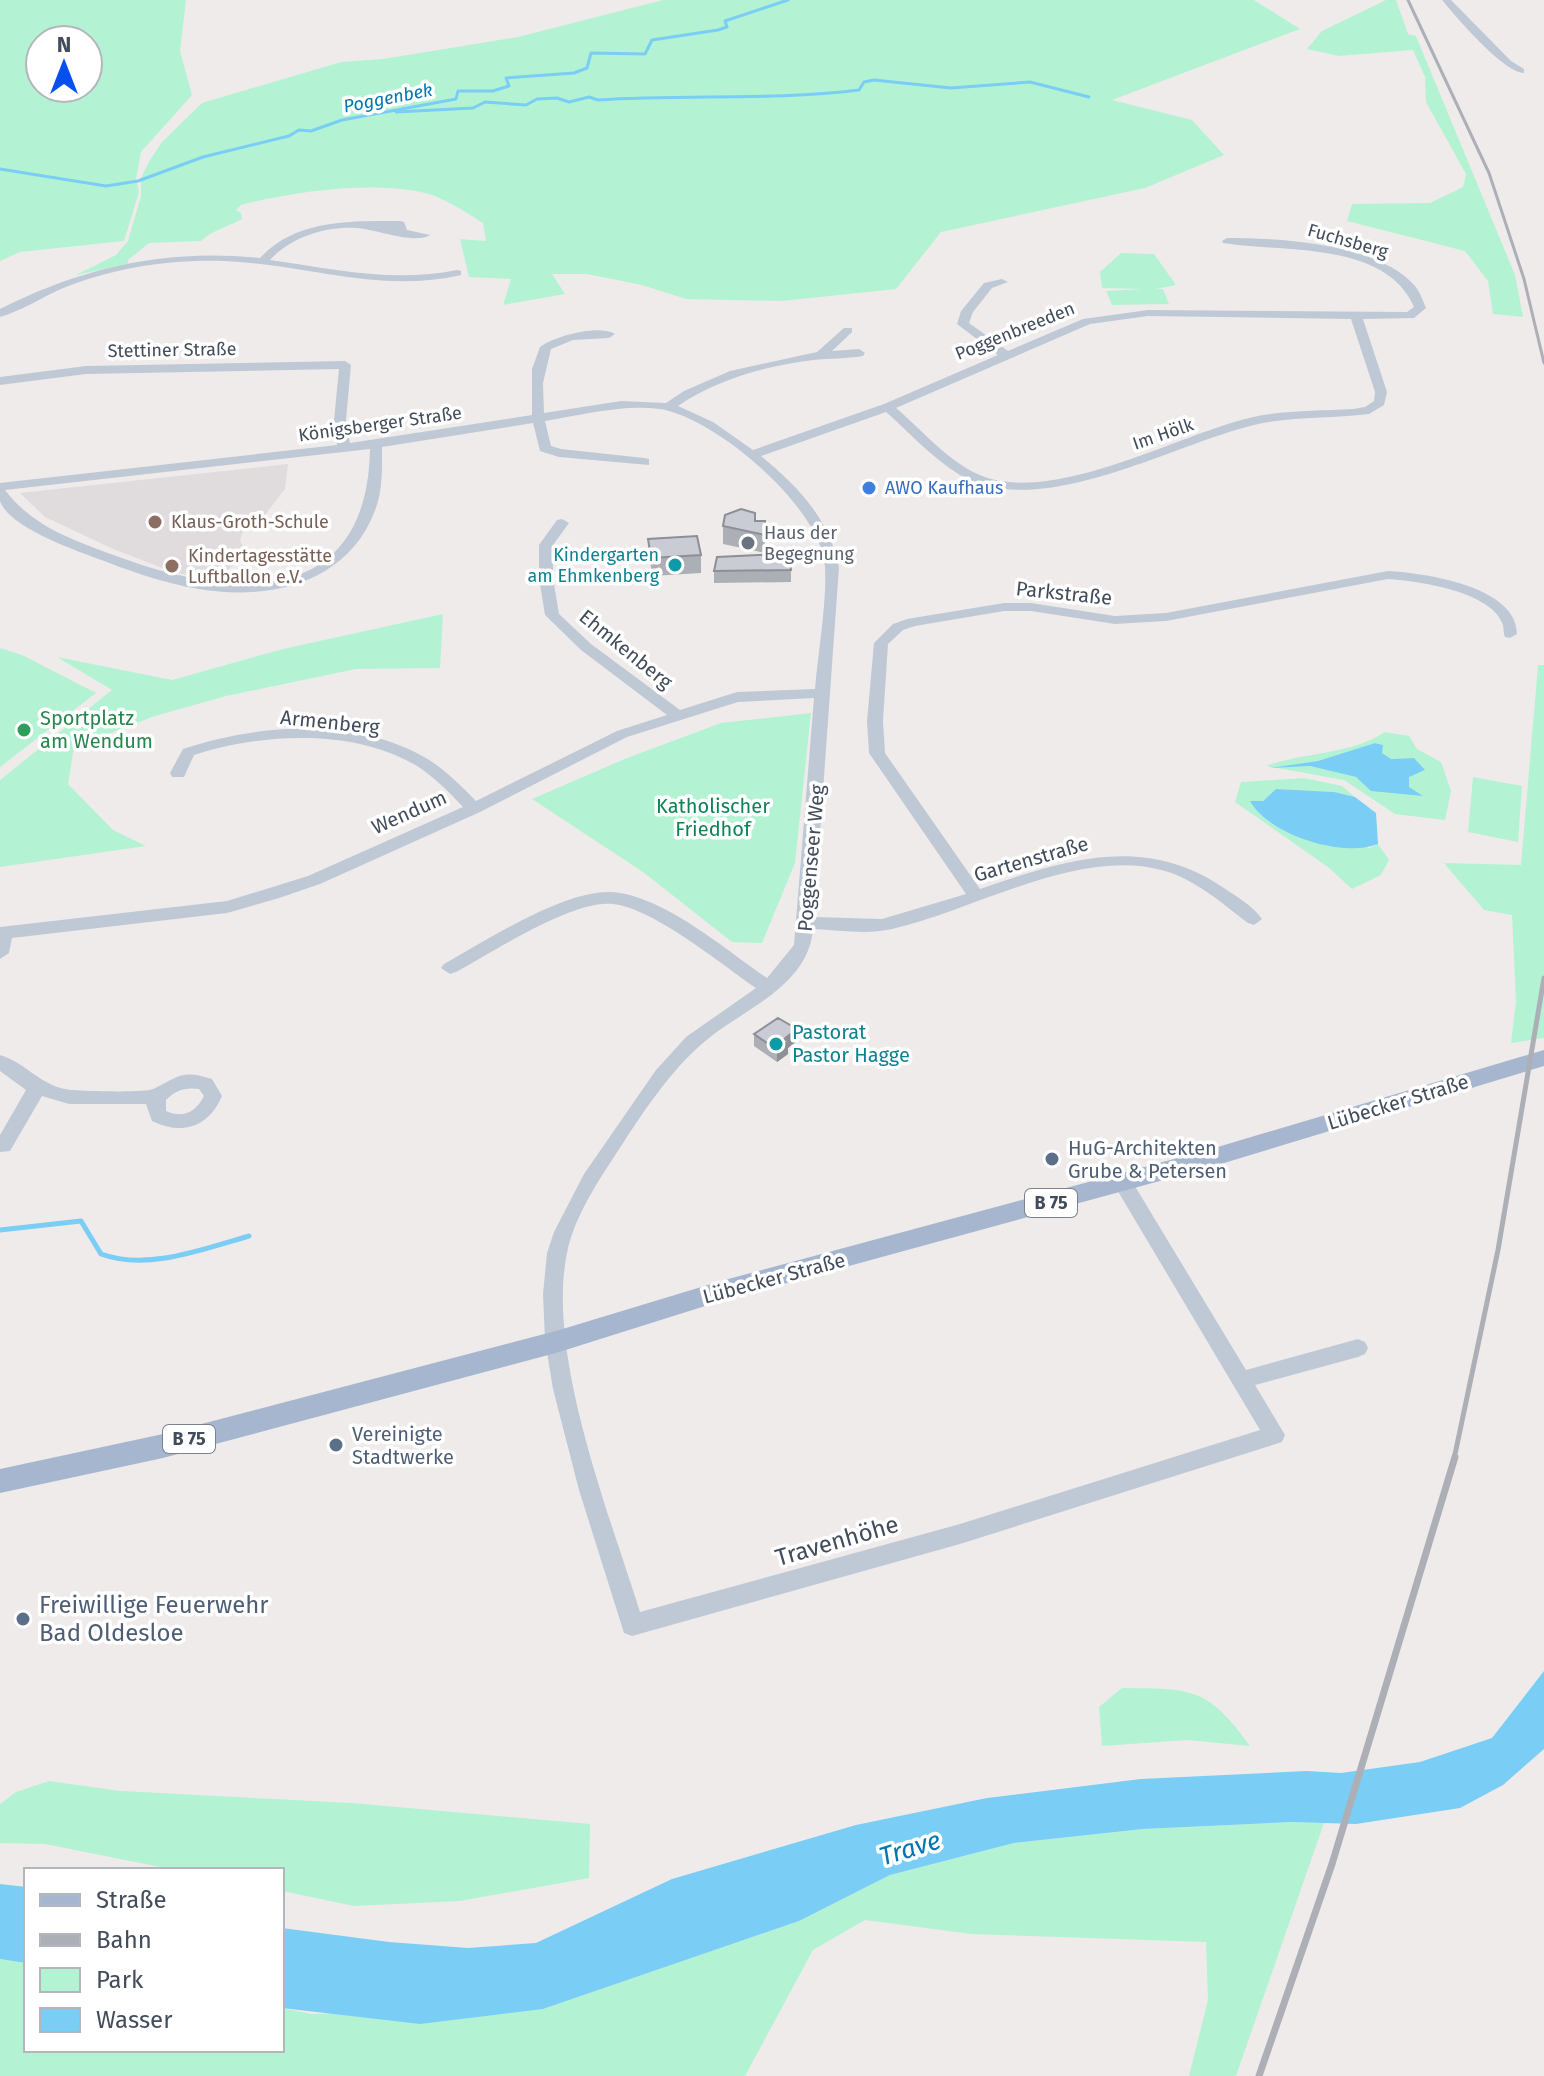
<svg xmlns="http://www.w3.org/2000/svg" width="1544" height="2076" viewBox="0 0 1544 2076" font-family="'Fira Sans',sans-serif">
	<rect width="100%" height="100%" fill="#efebeb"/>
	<path fill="#e0dcdd" d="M288 464 285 489 265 515 242 533 240 541 247 553 215 581 173 572 113 549 45 517 20 493Z"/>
	<path fill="#b3f3d3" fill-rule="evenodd" d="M0 0H186L180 51 192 95 141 152 136 179 139 192 124 241 20 252 0 261ZM40 40H88V88H40Z
		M663 0H1254L1300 29 1112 100 1192 120 1224 155 1145 188 941 232 896 289 782 301 686 299 642 285 587 274H552L565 294 503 305 511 279 469 277 460 239 486 241 483 223C462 210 441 195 416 191 365 182 291 192 241 205L236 210 241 213 242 219C229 226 211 231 201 241L149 243 128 260V264L76 275 116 255 128 241 141 196V178L150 160 162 142 202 103 341 62 383 59 518 37Z
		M1386 0H1396L1408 34 1416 36 1515 275 1523 317 1493 314 1488 281 1465 251 1347 221 1352 204 1430 203 1463 187 1466 174 1426 102 1425 77 1413 50 1339 56 1307 49 1322 31Z
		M1121 253 1154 254 1176 285 1156 289H1163L1169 304 1112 305 1106 291 1142 289 1102 288 1100 272Z
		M443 614 440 668 356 669 226 696 155 716 74 747 68 784 113 830 146 846 0 867V780L112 690 57 657 172 680 283 649Z
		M0 648 22 655 96 693 0 767Z
		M1538 665H1544V1038L1511 1043 1516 1002 1512 915 1484 910 1444 863 1521 865Z
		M811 713 795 863 762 943 732 942 643 872 532 799 627 758 721 723Z
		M1385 732 1409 736 1417 749 1441 762 1451 791 1445 820 1395 814 1344 780 1266 766C1304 752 1350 755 1385 732ZM1375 743 1382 745V754L1390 759 1414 758 1424 771 1409 776V787L1368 785 1356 777 1310 766 1279 767 1318 761Z
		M1473 777 1522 786 1518 842 1468 832Z
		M1304 778 1342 786 1355 797 1333 792 1276 789 1263 801H1251L1369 848 1378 844 1389 860 1381 875 1352 889 1328 867 1235 802 1241 782Z
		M1122 1688C1191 1689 1207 1686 1250 1746L1187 1740 1102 1746 1099 1707Z
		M49 1781 121 1791 352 1803 590 1824 589 1878 460 1901 354 1906 282 1891V1870H175L45 1844 0 1843V1804L16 1792Z
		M1292 1822 1324 1823 1236 2076H1189L1208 2000 1206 1942 971 1934 865 1920 813 1950 745 2076H0V1959L26 1963V2050H282V2008L311 2014 543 2009 799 1921 890 1875 1014 1843 1143 1829Z"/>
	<path fill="#7acdf5" d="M1375 743 1383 745 1382 753 1391 759 1414 758 1425 770 1409 777V787L1423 796 1371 791 1356 777 1310 766 1270 768 1318 761Z
		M1276 789 1334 792 1355 797 1376 813 1378 844C1343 858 1269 835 1250 801H1263Z
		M1544 1671V1749L1503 1785 1460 1808 1356 1824 1292 1822 1143 1829 1014 1843 890 1875 799 1921 543 2009 420 2024 282 2008V1928L389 1942 468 1948 536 1943 672 1879 856 1825 987 1798 1141 1779 1307 1771 1341 1773 1420 1762 1492 1738Z
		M0 1884 26 1887V1963L0 1959Z"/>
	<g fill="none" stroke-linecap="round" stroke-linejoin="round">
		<path stroke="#7acdf5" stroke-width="3" d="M396 112 473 108 485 102 526 105 537 99 557 98 569 102 589 97 598 100C685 94 773 101 859 90L864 82 874 80 951 88 1030 82 1089 97
			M0 169 106 186 138 181 203 157 289 136 299 130 311 131 342 120 456 99 458 91H493L509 86 506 78 574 73 587 68 591 53 645 54 652 40 718 30 727 27 725 21 788 0"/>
		<path stroke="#7acdf5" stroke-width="5" d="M0 1230 81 1221 101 1254C147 1271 204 1249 249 1236"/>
		<path fill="#bfc9d5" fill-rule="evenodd" d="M1442 0H1451L1511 61 1524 69V73C1504 73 1456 17 1442 0Z
			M400 221 404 222 407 230 430 235C415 245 375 229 357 228 326 226 291 237 270 260 334 269 393 283 457 270L461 271V275C380 294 304 264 224 261 169 259 112 268 61 289 41 298 21 311 0 317V309C82 267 168 248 260 258 296 219 350 221 400 221Z
			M1227 238C1280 238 1378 243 1415 286 1420 292 1423 301 1426 308L1414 318 1363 319 1387 392 1384 405 1369 414C1331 419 1291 416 1254 425 1173 444 1040 522 960 475 933 459 910 433 886 412L761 456C798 487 829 518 839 567L814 917 882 919 966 894 869 753 867 721 874 643 893 624 907 619 1004 603H1031L1115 616 1166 613 1388 571C1424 573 1517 586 1517 634L1510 638 1505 637C1503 633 1504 629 1503 625 1492 591 1417 581 1388 579L1166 621 1115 624 1031 611H1004L915 626 903 630 888 644 883 721 885 753 980 889C1064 860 1144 833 1224 888 1237 897 1253 906 1262 919L1254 925 1248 923C1223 904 1196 880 1165 871 1080 846 975 910 892 929 866 935 839 930 813 929 809 982 752 1006 714 1034 677 1062 650 1102 625 1140 603 1174 575 1213 567 1253 546 1354 609 1513 640 1612L960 1524 1260 1430 1116 1188 1113 1183 1116 1178H1130L1246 1370 1358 1339 1365 1342 1368 1348 1365 1354 1358 1357 1255 1385 1285 1435 1282 1442 960 1544 632 1636 624 1633 579 1490 553 1389 545 1340 543 1294 547 1253 554 1232 584 1174 656 1070 686 1037 756 988C721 964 653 908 613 904 571 900 494 952 456 972L450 974 441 968 444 964C485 941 565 889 612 892 664 896 726 950 767 978L794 945 814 698 738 702 627 737 480 812 320 884 279 898 227 913 12 938 9 953 0 959V927L227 901 308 876 463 807C449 792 434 777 417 766 354 728 261 733 194 755L184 777H172L170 773 183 749C257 724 353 717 424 757 444 768 460 785 476 801L617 731 667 715 581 650 545 615 539 578V545L557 520 562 519 569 523 553 545V578L559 614 591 644 680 710 737 692 815 689C818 652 827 603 825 567 822 508 716 418 660 409 622 404 582 415 545 421L551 446 561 449 644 458 649 459V465L559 457 540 451 533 423 382 447C382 469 383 492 374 513 346 584 267 601 199 589 162 583 128 570 93 557 70 548 9 527 0 501 0 497 0 488 0 483L337 445 334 420 339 369 86 374 0 385V377L86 366 345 361 351 365 346 420 350 443 532 415V369L540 347C554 336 600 324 615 334L609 338 573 340 551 349 543 383 544 413 621 401 666 403 684 391 730 371 817 352 844 328H852V332L832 351 859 349 865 353 863 356C847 359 830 358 813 360 766 366 718 379 678 406L713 422 753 450 884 404 998 355 957 324 961 311 984 283 1002 279 1008 282 992 288 973 312 969 323 1008 351 1083 319 1148 310 1407 312 1414 307C1385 240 1282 253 1223 243L1222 241ZM1148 316 1351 319 1375 392 1374 401 1365 407 1353 409C1318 411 1283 410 1249 418 1177 436 1069 496 995 480 955 471 926 433 896 408L1090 324ZM370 449C367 609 233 599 119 557 76 541 34 528 5 490Z
			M0 1055C27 1063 42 1088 72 1090 85 1091 145 1093 153 1089 179 1077 180 1069 212 1079L222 1096C209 1127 182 1136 152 1121L146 1104H69L42 1096 10 1151 0 1152V1135L26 1090 0 1071ZM199 1089 204 1096C196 1112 183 1119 166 1111V1100C176 1090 185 1087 199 1089Z"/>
		<path fill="#a7b6cf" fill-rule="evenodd" d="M1544 1050V1066L1211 1167 721 1301 556 1353 163 1458 0 1493V1469L163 1434 556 1331 721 1281 1211 1149Z"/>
		<path stroke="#adafb7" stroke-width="3" d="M1408 0 1489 173 1524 279 1544 363"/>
		<path stroke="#adafb7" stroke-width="5" d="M1454 1459 1498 1250 1544 978"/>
		<path stroke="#adafb7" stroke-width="7" d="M1259 2076 1332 1864 1455 1457"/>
	</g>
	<path fill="#adafb6" d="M755 521H765V553L723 544V526Z
		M648 539 701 555V573L652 576Z
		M791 570V582L714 583V571Z
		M754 1034 797 1041 788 1048V1054L777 1062 754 1046Z"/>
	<path fill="#8d8f94" d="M797 1029V1041L788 1048V1054L777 1062V1050L784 1039Z"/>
	<path fill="#c9ccd4" stroke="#8d8f94" stroke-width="2" d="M741 509 755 513V521H765V535L723 526 725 515Z
		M697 536 701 555 651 558 648 539Z
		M782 554 789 557 791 570 714 571 717 557Z
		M778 1018 797 1029 784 1039 788 1041 777 1050 754 1034Z"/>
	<circle fill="#3f7fe0" stroke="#fff" stroke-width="3" cx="869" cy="488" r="8"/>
	<g fill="#8d6e63" stroke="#fff" stroke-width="3">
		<circle cx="155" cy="522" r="8"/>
		<circle cx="172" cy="566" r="8"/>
	</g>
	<circle fill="#6b7280" stroke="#fff" stroke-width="3" cx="748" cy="543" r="8"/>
	<g fill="#0f9aa8" stroke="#fff" stroke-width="3">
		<circle cx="675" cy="565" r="8"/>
		<circle cx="776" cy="1044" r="8"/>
	</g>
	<circle fill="#2e9e5b" stroke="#fff" stroke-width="3" cx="24" cy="730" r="8"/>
	<g fill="#5c6f8a" stroke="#fff" stroke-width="3">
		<circle cx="1052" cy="1159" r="8"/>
		<circle cx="336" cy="1445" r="8"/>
		<circle cx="23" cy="1619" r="8"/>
	</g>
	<g text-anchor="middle" stroke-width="7" stroke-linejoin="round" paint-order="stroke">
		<g font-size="18" font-style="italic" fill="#0076b0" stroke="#fff">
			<text transform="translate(388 98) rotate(-11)" y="6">Poggenbek</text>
		</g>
		<g font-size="18" fill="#424c5b" stroke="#fff">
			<text transform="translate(1348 241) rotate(16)" y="6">Fuchsberg</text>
			<text transform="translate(1015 331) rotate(-22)" y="6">Poggenbreeden</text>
			<text transform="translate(172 350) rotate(-1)" y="6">Stettiner Straße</text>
			<text transform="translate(380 424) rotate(-8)" y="6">Königsberger Straße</text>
			<text transform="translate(1163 434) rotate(-19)" y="6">Im Hölk</text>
		</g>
		<g font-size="18" fill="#366cbe" stroke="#fff" text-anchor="start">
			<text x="885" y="494">AWO Kaufhaus</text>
		</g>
		<g font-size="18" fill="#785e54" stroke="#fff" text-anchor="start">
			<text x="171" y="528">Klaus-Groth-Schule</text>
			<text x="188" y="562">Kindertagesstätte<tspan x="188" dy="21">Luftballon e.V.</tspan></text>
		</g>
		<g font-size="18" fill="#5b616d" stroke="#fff" text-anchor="start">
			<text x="764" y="539">Haus der<tspan x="764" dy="21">Begegnung</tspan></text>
		</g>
		<g font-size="18" fill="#0d838f" stroke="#fff" text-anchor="end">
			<text x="659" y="561">Kindergarten<tspan x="659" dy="21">am Ehmkenberg</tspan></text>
		</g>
		<g fill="#fff" stroke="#7b828c" stroke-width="2">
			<rect x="1025" y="1189" width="52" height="28" rx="6"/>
			<rect x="163" y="1425" width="52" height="28" rx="6"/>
		</g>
		<g font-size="18" font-weight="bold" fill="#424c5b">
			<text x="1051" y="1209">B 75</text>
			<text x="189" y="1445">B 75</text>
		</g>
		<g font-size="20" fill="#424c5b" stroke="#fff">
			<text transform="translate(1064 593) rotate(6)" y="7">Parkstraße</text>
			<text transform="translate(626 649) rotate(39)" y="7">Ehmkenberg</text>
			<text transform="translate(330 722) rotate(6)" y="7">Armenberg</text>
			<text transform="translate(409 812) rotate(-24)" y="7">Wendum</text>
			<text transform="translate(811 858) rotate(-85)" y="7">Poggenseer Weg</text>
			<text transform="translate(1031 859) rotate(-16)" y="7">Gartenstraße</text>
			<text transform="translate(1398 1102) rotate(-17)" y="7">Lübecker Straße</text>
			<text transform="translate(774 1278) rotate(-15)" y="7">Lübecker Straße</text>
		</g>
		<g font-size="20" fill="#27864d" stroke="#fff" text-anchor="start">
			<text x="40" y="725">Sportplatz<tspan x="40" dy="23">am Wendum</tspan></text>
		</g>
		<g font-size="20" fill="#0c8355" stroke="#fff">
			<text x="713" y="813">Katholischer<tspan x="713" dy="23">Friedhof</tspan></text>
		</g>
		<g font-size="20" fill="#0d838f" stroke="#fff" text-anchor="start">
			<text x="792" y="1039">Pastorat<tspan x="792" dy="23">Pastor Hagge</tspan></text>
		</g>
		<g font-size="20" fill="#4e5e75" stroke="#fff" text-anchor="start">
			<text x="1068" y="1155">HuG-Architekten<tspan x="1068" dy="23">Grube &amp; Petersen</tspan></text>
			<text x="352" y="1441">Vereinigte<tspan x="352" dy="23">Stadtwerke</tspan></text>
		</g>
		<g font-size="24" fill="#424c5b" stroke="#fff">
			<text transform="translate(837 1541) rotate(-16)" y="8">Travenhöhe</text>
		</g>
		<g font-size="24" fill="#4e5e75" stroke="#fff" text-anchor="start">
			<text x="39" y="1613">Freiwillige Feuerwehr<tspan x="39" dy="28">Bad Oldesloe</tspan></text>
		</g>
		<g font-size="26" font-style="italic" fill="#0076b0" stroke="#fff">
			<text transform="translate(910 1848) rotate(-17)" y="9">Trave</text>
		</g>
	</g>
	<rect x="24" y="1868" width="260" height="184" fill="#ffffff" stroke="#b3b7bd" stroke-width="2"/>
	<rect x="40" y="1894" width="40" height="12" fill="#a7b6cf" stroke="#b3b7bd" stroke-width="2"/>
	<text x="96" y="1908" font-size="24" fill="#424c5b">Straße</text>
	<rect x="40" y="1934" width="40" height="12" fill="#adafb7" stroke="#b3b7bd" stroke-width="2"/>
	<text x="96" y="1948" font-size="24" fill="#424c5b">Bahn</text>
	<rect x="40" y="1968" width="40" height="24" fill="#b3f3d3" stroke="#b3b7bd" stroke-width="2"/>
	<text x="96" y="1988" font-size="24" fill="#424c5b">Park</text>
	<rect x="40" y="2008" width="40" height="24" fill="#7acdf5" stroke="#b3b7bd" stroke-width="2"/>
	<text x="96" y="2028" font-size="24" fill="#424c5b">Wasser</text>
	<g transform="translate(64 64)"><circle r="38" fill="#ffffff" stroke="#b3b7bd" stroke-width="2"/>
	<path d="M0-6L14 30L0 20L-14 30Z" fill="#0550ef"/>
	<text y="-12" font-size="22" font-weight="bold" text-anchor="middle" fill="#424c5b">N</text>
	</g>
</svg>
